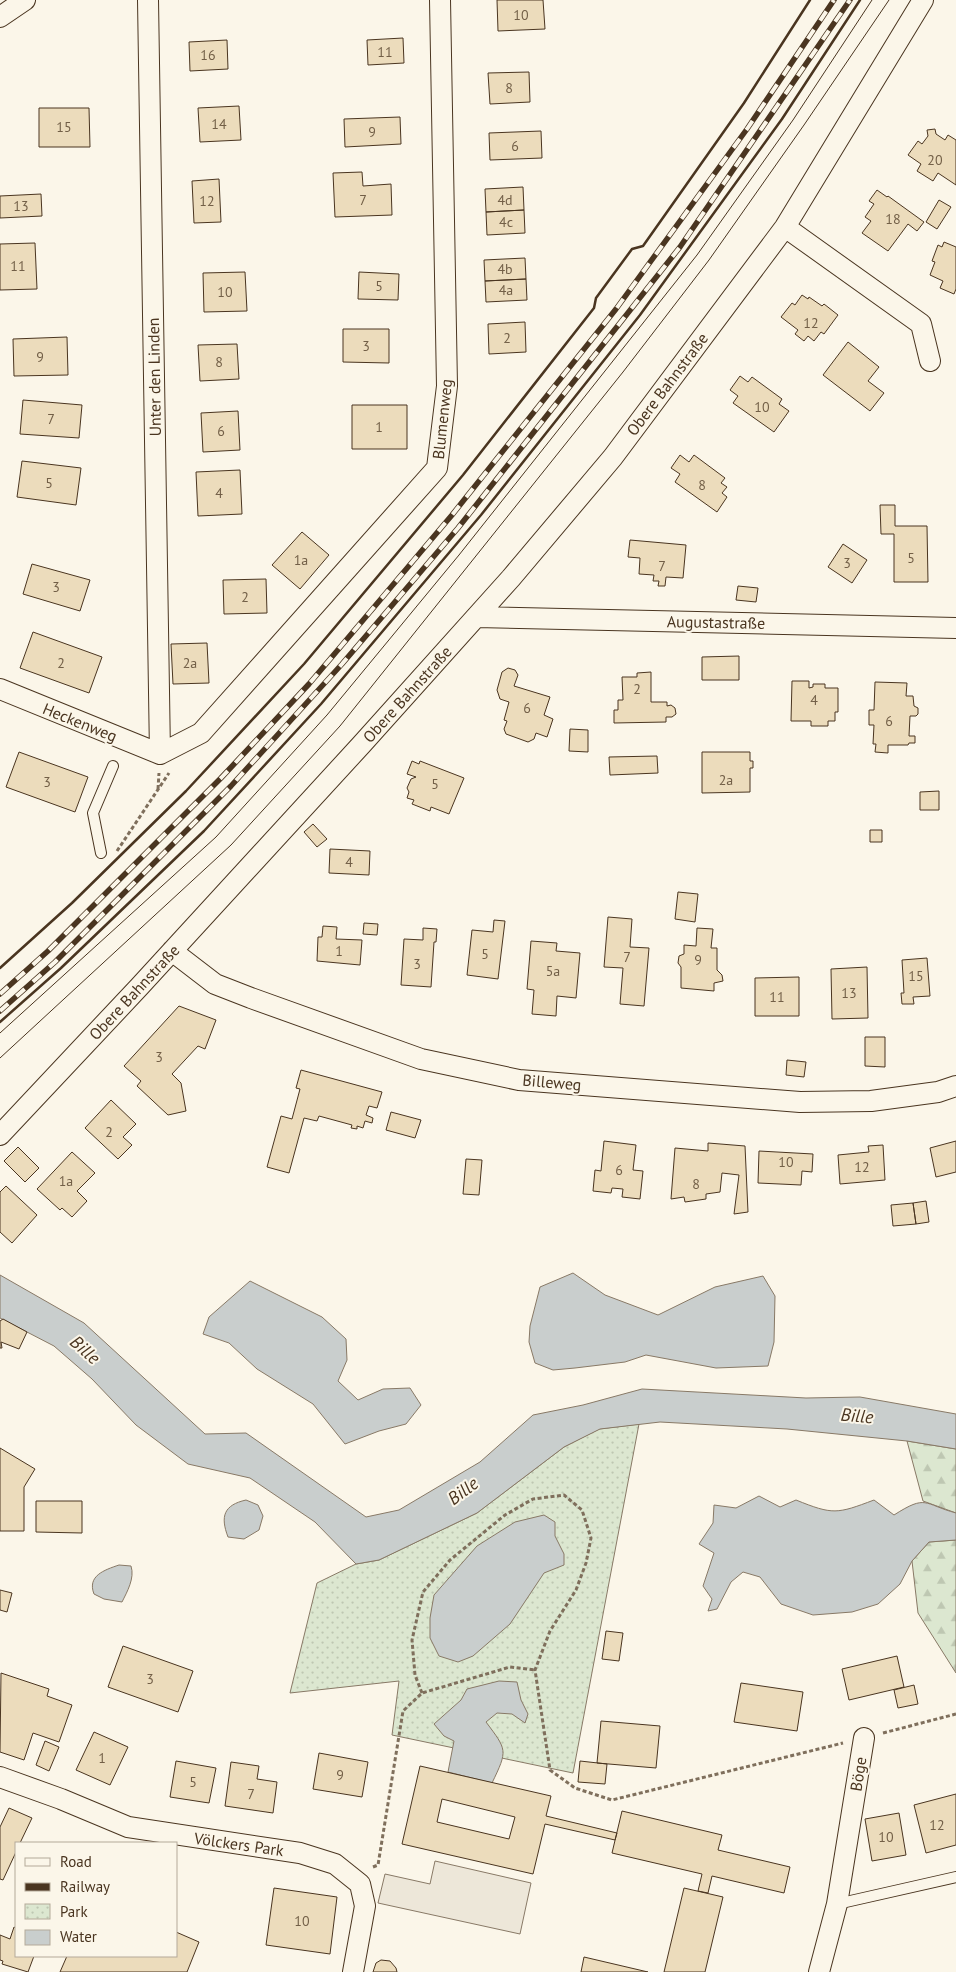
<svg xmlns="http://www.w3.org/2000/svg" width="956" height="1972" viewBox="0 0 956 1972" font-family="'PT Sans',sans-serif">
	<defs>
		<pattern id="forest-firs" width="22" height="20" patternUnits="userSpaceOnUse" patternTransform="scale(1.25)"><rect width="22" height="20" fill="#dce7d0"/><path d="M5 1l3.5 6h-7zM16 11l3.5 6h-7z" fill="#bec7b2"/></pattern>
		<pattern id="park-dots" width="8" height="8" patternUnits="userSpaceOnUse" patternTransform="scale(1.25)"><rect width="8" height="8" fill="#dce7d0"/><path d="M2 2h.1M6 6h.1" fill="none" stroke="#bec7b2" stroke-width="1.8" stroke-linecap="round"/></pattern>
	</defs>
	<rect width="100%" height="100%" fill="#fbf6e9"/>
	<path fill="url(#forest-firs)" stroke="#887966" d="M907 1441 956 1449V1513L923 1501Z
		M956 1540V1673L918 1613 912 1561 929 1542Z"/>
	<path fill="url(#park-dots)" stroke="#887966" d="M639 1424 573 1773 392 1735 399 1681 290 1693 317 1583 356 1564 379 1560 477 1513 564 1447 599 1429Z"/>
	<path fill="#ede7d9" stroke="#887966" d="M435 1861 531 1883 520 1934 378 1903 385 1874 430 1884Z"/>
	<path fill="#c9cecd" stroke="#887966" d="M573 1273 605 1295 658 1315 715 1287 763 1276 775 1296 774 1342 768 1366 716 1368 646 1355 625 1362 575 1368 553 1370 535 1363 529 1342 530 1326 540 1287Z
		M0 1275 84 1323 205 1434 246 1433 366 1517 399 1510 480 1462 533 1415 583 1405 642 1389 806 1398 860 1397 956 1414V1449L907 1441 787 1429 660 1422 600 1429 564 1447 477 1513 379 1560 356 1564 315 1522 250 1478 188 1464 136 1425 92 1379 54 1346 0 1318Z
		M250 1281 322 1317 346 1339 347 1360 338 1381 358 1400 383 1389 410 1388 421 1405 406 1424 379 1431 345 1444 313 1404 257 1369 229 1343 203 1334 209 1317Z
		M759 1496 780 1507 796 1500C833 1515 837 1514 874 1500L894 1515C927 1494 923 1504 956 1513V1540L929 1542 912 1561 900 1584 878 1604 852 1612 813 1615 781 1604 760 1577 743 1572 731 1582 717 1609 708 1611 712 1599 703 1586 714 1553 699 1544 713 1523 714 1505 736 1508Z
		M246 1500 258 1505 263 1516 259 1530 244 1539 228 1537C220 1516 224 1505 246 1500Z
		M544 1515 555 1522V1536L564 1554V1565L544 1573 510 1624 473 1656 458 1662 439 1656 430 1638V1618L434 1595 477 1546 515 1522Z
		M119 1565 131 1566C135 1578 127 1592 122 1602L104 1599 94 1594C87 1576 104 1570 119 1565Z
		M499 1681 517 1682 521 1700 528 1714 525 1723 512 1714 497 1713 486 1722C507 1750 508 1750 492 1783L448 1772 454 1741 444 1736 434 1724 461 1700 467 1689Z"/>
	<path fill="#ecdcbc" stroke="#4a3520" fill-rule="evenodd" d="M497 0H543L545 29 498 31Z
		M403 38 404 63 368 65 367 40Z
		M227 40 228 69 190 71 189 42Z
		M529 72 530 102 490 104 488 73Z
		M239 106 241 140 200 142 198 108Z
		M39 108H89L90 147H39Z
		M400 117 401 144 345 147 344 119Z
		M935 129 936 134 945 140 948 135 956 140V185L938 173 933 181 917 171 921 164 908 155 918 141 922 144 928 136 927 130Z
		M541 131 542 158 490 160 489 133Z
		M362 172 363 186 391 184 392 215 335 217 333 173Z
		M219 179 221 222 194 223 192 181Z
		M523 187 524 210 486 212 485 189Z
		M877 190 887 197 888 196 924 222 917 231 908 224 888 251 862 233 871 221 865 217 874 204 869 201Z
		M41 194 42 216 0 218V196Z
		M939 200 951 207 937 229 926 222Z
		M524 210 525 233 487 235 486 212Z
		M944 242 956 247V289L954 294 940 288 943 281 930 275 935 262 932 261 938 245 942 247Z
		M35 243 37 289 0 290V244Z
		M525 258 526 279 485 281 484 260Z
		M245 272 247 311 204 312 203 273Z
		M359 272 399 274 398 300 358 299Z
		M526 279 527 300 486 302 485 281Z
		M802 295 808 299 809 297 822 306 824 304 838 315 824 334 821 332 814 341 808 336 804 341 795 334 798 330 781 317 792 303 795 305Z
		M525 322 526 352 489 354 488 324Z
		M343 329H389V363L343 362Z
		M67 337 68 375 14 376 13 339Z
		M848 342 879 367 868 381 884 393 870 411 823 375Z
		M237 344 239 379 200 381 198 345Z
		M740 376 748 382 752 377 782 399 779 404 789 411 774 432 733 403 738 396 730 390Z
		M23 400 82 405 79 438 20 434Z
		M352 405H407V449H352Z
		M238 411 240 450 203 452 201 413Z
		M680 455 689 462 694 455 725 478 721 483 727 487 722 493 727 497 717 512 675 482 680 474 671 468Z
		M22 461 81 468 76 505 17 497Z
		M240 470 242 514 198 516 196 472Z
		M880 505H895V526H927L928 582H894V534H881Z
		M302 532 329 555 300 589 272 565Z
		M630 540 686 545 683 578 666 577 665 586H658L659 581H653L654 575 639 574 640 558 628 557Z
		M843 544 867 560 852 583 828 567Z
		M32 564 90 580 80 611 23 594Z
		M266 579 267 613 224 614 223 580Z
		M738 586 758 588 756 602 736 600Z
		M33 632 102 657 89 693 20 668Z
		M207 643 209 683 173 684 171 644Z
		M739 656V680H702V657Z
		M508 668 515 670 518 675 514 686 550 697 544 715 553 719 547 737 536 733 534 739 528 742 506 734 504 729 507 721 504 720 509 702 500 699 497 690 502 672Z
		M651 672V702H667V706L671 705 675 708 676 714 672 717H666V722L614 723V710H618V700H623L622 677H637V673Z
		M792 681H809V688L813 687V684H825V688H838V712H835V721H828V726H811V721H791Z
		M875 682 907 683 906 696H913L914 706 918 708V714L916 716H910L909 736H915V743H909L908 745H888V753L875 752 876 744H873L874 725H869V710H874Z
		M570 729 588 730V752L569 751Z
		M19 752 88 777 75 812 6 787Z
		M702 752H750V761H753V768H750V792L702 793Z
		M657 756 658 773 610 775 609 757Z
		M412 761 419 764 420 761 464 778 449 814 431 807 430 811 412 804 414 800 407 798 409 792 407 788 411 779 416 777 407 774Z
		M939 791V810H920V792Z
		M313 824 327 839 317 847 304 832Z
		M870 830H882V842H870Z
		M330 849 370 851 369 875 329 873Z
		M678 892 698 894 695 922 675 919Z
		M608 917 632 919 630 947 649 948 644 1006 620 1004 623 968 604 967Z
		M494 920 505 921 498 979 467 975 472 930 493 932Z
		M364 923 378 924 377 935 363 934Z
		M323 926 337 927 336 939 362 940 360 965 317 961 318 937H322Z
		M423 928 437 929 436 942H434L431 987 401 985 404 939 423 940Z
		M697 928 713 929 711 948H717V970L722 975 723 981 714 983V991L681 988V967L678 963 679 956 684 954V945L696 946Z
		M531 941 557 943 556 951 580 953 576 998 557 996 556 1016 532 1014 534 990 527 989Z
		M927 958 930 996 913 997 914 1004H902L901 993H904L902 960Z
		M867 967 868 1018 832 1019 831 969Z
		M799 977V1016H755V978Z
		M179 1006 216 1020 205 1049 198 1046 172 1074 181 1083 186 1111 168 1115 137 1086 141 1081 124 1066Z
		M865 1037H885V1067L865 1066Z
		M787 1060 806 1062 804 1077 786 1075Z
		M301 1070 382 1092 377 1108 369 1106 366 1115 373 1118 372 1123 365 1121 363 1128 357 1126V1129L351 1128 352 1125 319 1116 317 1121 304 1118 289 1173 267 1167 281 1116 292 1119 300 1089 296 1088Z
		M111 1100 136 1124 123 1137 132 1145 118 1159 85 1128Z
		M391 1112 421 1120 415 1138 386 1130Z
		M604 1141 636 1145 633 1170 643 1171 640 1199 622 1197 623 1189 612 1188 611 1193 593 1191 595 1170 601 1171Z
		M956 1141V1172L936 1177 930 1148Z
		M708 1143 745 1146 748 1212 734 1214 739 1175 722 1173 720 1192 706 1194V1199L685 1202 684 1197 671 1199 675 1148 708 1151Z
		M883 1145 885 1180 840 1184 838 1155 869 1152 868 1146Z
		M18 1147 39 1168 25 1182 4 1161Z
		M759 1151 813 1154 812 1172 802 1171 801 1185 758 1183Z
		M72 1152 95 1173 77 1191 87 1201 72 1217 62 1208 60 1210 37 1189Z
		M466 1159 482 1160 479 1195 463 1194Z
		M6 1186 37 1215 12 1243 0 1232V1192Z
		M926 1201 929 1222 916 1224 913 1203Z
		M913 1203 916 1224 893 1226 891 1205Z
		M3 1319 27 1332 19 1349 1 1342 2 1348H0V1321Z
		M0 1448 35 1469 24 1487V1531H0Z
		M36 1501H82V1533L36 1532Z
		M0 1590 12 1593 7 1612 0 1610Z
		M606 1631 623 1633 619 1661 602 1659Z
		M123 1646 193 1671 178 1712 108 1687Z
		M897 1656 904 1687 849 1700 842 1669Z
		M1 1673 49 1689 47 1696 72 1705 59 1742 33 1733 24 1760 0 1752Z
		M741 1683 803 1692 797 1731 734 1722Z
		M914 1685 918 1704 898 1708 894 1690Z
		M601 1721 660 1726 656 1768 597 1763Z
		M94 1732 128 1747 110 1785 76 1770Z
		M45 1741 59 1747 49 1771 36 1765Z
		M319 1753 368 1762 362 1797 313 1789Z
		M176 1761 216 1768 209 1803 170 1797Z
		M580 1761 607 1764 605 1784 578 1782Z
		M231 1762 259 1766 257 1779 277 1782 273 1813 225 1806Z
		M420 1766 551 1796 546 1816 617 1833 615 1840 545 1824 533 1874 402 1844ZM442 1799 515 1817 509 1839 437 1822Z
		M956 1794V1845L926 1853 914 1805Z
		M9 1808 32 1818 20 1843H16V1852L3 1880 0 1879V1827Z
		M622 1811 722 1835 718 1850 790 1867 784 1893 712 1876 708 1893 698 1891 702 1874 612 1853Z
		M899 1813 906 1855 872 1861 865 1819Z
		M274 1888 337 1897 330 1954 266 1945Z
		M684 1888 723 1897 705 1972H664Z
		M14 1927 16 1928V1956H34L28 1972 2 1964 3 1961 0 1960V1935L10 1939Z
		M176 1932 199 1942 187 1972H60L67 1956H176Z
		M584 1957 648 1972H581Z
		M381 1960 390 1961 396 1968 397 1972H373L376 1963Z"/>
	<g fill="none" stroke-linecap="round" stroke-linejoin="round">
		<g stroke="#4a3520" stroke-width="12">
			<path id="lane" d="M101 853 93 813 113 766
				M837 1904 956 1877"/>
		</g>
		<g stroke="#4a3520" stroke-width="22">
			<path id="street" d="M148 0 160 754
				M0 17 25 0
				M785 227 921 324 930 361
				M476 617 956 628
				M0 689 160 754
				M160 754 201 733 437 468 447 386 440 0
				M172 951 215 984 251 998 421 1059 519 1080 800 1102 871 1101 938 1092 956 1086
				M0 1135 140 986 362 744 511 578 613 457 785 227 923 0
				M0 1777 61 1799 128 1827 300 1853 335 1864 360 1884 365 1906 353 1972
				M819 1972 837 1904 864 1738"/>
		</g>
		<path stroke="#7f6f5c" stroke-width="3" stroke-dasharray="4 2.5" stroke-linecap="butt" d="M158 789 159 773
			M117 851 169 773
			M422 1693 415 1675 412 1640 423 1592 450 1560 505 1515 533 1499 564 1495 582 1510 591 1538 586 1563 576 1590 550 1631 535 1670 550 1770 575 1788 612 1800 843 1743
			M883 1733 956 1714
			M373 1867 378 1865 403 1711 422 1693 510 1667 535 1670"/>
		<use href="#lane" stroke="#fbf6e9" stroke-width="10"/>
		<use href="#street" stroke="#fbf6e9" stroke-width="20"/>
		<path stroke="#4a3520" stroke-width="1" d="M0 1033 216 837 327 715 459 555 697 255 793 120 872 0
			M0 1058 231 845 340 726 623 372 709 260 804 125 889 0"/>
		<g stroke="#4a3520" stroke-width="5.5">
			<path id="rail" d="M0 994 48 951 221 778 309 684 452 515 616 309 747 129 834 0
				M0 1011 55 962 231 786 342 664 458 528 680 247 850 0"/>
		</g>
		<use href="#rail" stroke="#fbf6e9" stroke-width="4" stroke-dasharray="11" stroke-linecap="butt"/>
		<path stroke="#4a3520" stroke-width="2.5" d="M0 968 72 903 186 791 304 664 463 475 594 308 596 298 632 249 643 246 744 103 810 0
			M0 1022 61 968 204 831 321 704 481 515 640 315 782 119 860 0"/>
	</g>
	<g text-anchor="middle" stroke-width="4" stroke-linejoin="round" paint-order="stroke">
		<g font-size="14" fill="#725f47">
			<text x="521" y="20">10</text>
			<text x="385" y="57">11</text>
			<text x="208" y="60">16</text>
			<text x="509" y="93">8</text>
			<text x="219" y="129">14</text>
			<text x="64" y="132">15</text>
			<text x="372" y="137">9</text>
			<text x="515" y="151">6</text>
			<text x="935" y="165">20</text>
			<text x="363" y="205">7</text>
			<text x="505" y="205">4d</text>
			<text x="207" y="206">12</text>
			<text x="21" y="211">13</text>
			<text x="893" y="224">18</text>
			<text x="506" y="227">4c</text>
			<text x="18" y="271">11</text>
			<text x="505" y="274">4b</text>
			<text x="379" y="291">5</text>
			<text x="506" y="295">4a</text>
			<text x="225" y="297">10</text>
			<text x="811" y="328">12</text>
			<text x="507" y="343">2</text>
			<text x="366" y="351">3</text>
			<text x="40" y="362">9</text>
			<text x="219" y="367">8</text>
			<text x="762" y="412">10</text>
			<text x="51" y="424">7</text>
			<text x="379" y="432">1</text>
			<text x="221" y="436">6</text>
			<text x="49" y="488">5</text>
			<text x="702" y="490">8</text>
			<text x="219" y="498">4</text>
			<text x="911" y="563">5</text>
			<text x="301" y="565">1a</text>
			<text x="847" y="568">3</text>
			<text x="662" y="571">7</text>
			<text x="56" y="592">3</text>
			<text x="245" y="602">2</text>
			<text x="61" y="668">2</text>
			<text x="190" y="668">2a</text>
			<text x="637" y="694">2</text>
			<text x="814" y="705">4</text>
			<text x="527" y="713">6</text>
			<text x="889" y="726">6</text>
			<text x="726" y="785">2a</text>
			<text x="47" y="787">3</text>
			<text x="435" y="789">5</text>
			<text x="349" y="867">4</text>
			<text x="339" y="956">1</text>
			<text x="485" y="959">5</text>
			<text x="627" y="962">7</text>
			<text x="698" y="965">9</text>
			<text x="417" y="969">3</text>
			<text x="553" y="976">5a</text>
			<text x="916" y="981">15</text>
			<text x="849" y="998">13</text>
			<text x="777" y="1002">11</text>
			<text x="159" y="1062">3</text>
			<text x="109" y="1137">2</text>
			<text x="786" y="1167">10</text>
			<text x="862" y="1172">12</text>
			<text x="619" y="1175">6</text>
			<text x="66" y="1186">1a</text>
			<text x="696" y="1189">8</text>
			<text x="150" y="1684">3</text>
			<text x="102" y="1763">1</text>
			<text x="340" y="1780">9</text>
			<text x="193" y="1787">5</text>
			<text x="251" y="1799">7</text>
			<text x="937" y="1830">12</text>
			<text x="886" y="1842">10</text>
			<text x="302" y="1926">10</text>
		</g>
		<g font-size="16" fill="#4a3520" stroke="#fbf6e9">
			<text transform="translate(154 377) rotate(-91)" y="6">Unter den Linden</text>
			<text transform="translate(667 384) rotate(-53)" y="6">Obere Bahnstraße</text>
			<text transform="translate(442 419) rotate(-84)" y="6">Blumenweg</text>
			<text transform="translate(716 622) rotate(1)" y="6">Augustastraße</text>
			<text transform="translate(407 694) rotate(-48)" y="6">Obere Bahnstraße</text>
			<text transform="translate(80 722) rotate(22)" y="6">Heckenweg</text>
			<text transform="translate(134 992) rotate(-47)" y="6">Obere Bahnstraße</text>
			<text transform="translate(552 1082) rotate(5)" y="6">Billeweg</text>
			<text transform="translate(858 1774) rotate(-81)" y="6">Böge</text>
			<text transform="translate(239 1844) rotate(8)" y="6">Völckers Park</text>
		</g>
		<g font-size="18" font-style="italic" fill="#4a3520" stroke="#fbf6e9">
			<text transform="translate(85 1350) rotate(42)" y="6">Bille</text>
			<text transform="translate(857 1416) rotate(5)" y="6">Bille</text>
			<text transform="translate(463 1491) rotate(-37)" y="6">Bille</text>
		</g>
	</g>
	<rect x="15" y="1842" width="162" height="115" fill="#fbf6e9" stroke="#b4a999"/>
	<rect x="25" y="1858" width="25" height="8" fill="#fbf6e9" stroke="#b4a999"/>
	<text x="60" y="1867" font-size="15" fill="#4a3520">Road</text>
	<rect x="25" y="1883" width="25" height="8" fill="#4a3520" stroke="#b4a999"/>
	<text x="60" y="1892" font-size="15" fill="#4a3520">Railway</text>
	<rect x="25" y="1904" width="25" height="15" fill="url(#park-dots)" stroke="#b4a999"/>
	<text x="60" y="1917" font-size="15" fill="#4a3520">Park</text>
	<rect x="25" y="1930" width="25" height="15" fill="#c9cecd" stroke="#b4a999"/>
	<text x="60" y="1942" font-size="15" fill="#4a3520">Water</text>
</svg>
